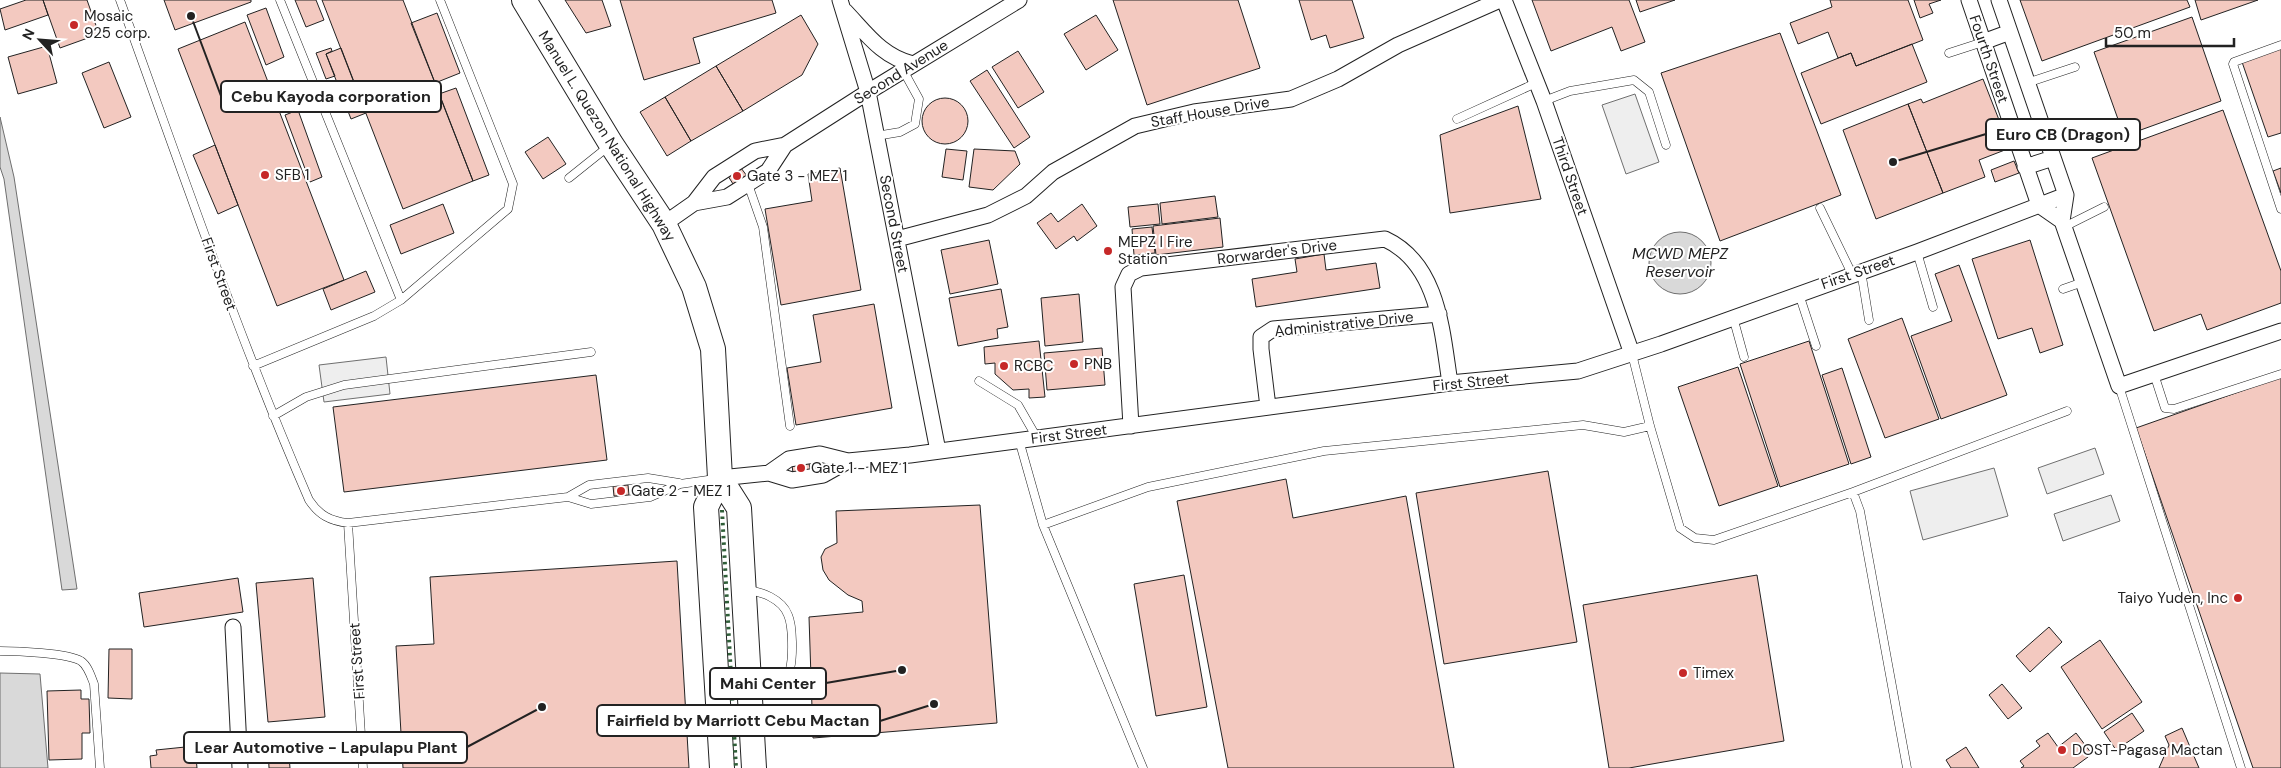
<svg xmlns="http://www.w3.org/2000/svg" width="2281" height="768" viewBox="0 0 2281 768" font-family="'DM Sans',sans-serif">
	<rect width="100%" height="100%" fill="#fff"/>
	<path fill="#eee" stroke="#6f6f6f" d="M1635 94 1659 162 1626 174 1602 105Z
		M386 357 390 394 324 402 319 365Z
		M2095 448 2104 474 2047 494 2038 468Z
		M1994 468 2008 516 1923 540 1910 491Z
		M2111 495 2120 521 2063 541 2054 514Z"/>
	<path fill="#d9d9d9" stroke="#6f6f6f" d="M0 117 14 177 77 589 62 590 4 179 0 167Z
		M1649 263a31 31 0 1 1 62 0a31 31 0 1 1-62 0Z
		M0 673 40 674 48 768H0Z"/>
	<path fill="#f3c9c0" stroke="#222" d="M26 0H43L48 15 5 30 0 9Z
		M43 0H87L99 34 60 48Z
		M164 0H251V2L175 30Z
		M295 0H316L324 20 306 27Z
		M322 0H403L473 181 403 209Z
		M565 0H602L611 26 586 33Z
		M620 0H772L776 13 693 38 700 63 644 80Z
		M1113 0H1238L1260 68 1147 105Z
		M1299 0H1352L1364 38 1330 48 1326 35 1311 40Z
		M1532 0H1629L1645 42 1621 51 1612 27 1551 51Z
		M1636 0H1675L1640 12Z
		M1830 0H1908L1923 40 1856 66 1851 53 1838 58 1828 32 1798 44 1790 23 1832 7Z
		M1914 0H1941L1929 4 1933 13 1920 18Z
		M2020 0H2187L2190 7 2042 61Z
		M2195 0H2258L2201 20Z
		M266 8 284 57 266 65 247 15Z
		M437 13 460 73 435 83 411 23Z
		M801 15 818 44 802 75 743 111 716 66Z
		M1096 15 1118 50 1086 70 1064 34Z
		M2192 17 2221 101 2124 136 2094 52Z
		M245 22 344 280 277 306 178 49Z
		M1780 33 1841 195 1720 241 1661 73Z
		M1912 44 1927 82 1821 124 1801 73 1851 53 1856 66Z
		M47 46 57 83 18 94 8 57Z
		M331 48 332 51 326 54 335 76 326 79 316 53Z
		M341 48 366 113 351 119 326 54Z
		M2281 48V133L2268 137 2242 62Z
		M1018 51 1044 92 1018 108 992 67Z
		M109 62 131 117 104 128 82 73Z
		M716 66 743 111 691 141 665 97Z
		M987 70 1030 137 1014 148 970 81Z
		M1983 79 2010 148 1979 160 1985 177 1943 193 1908 104 1921 99 1923 103Z
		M456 88 489 175 473 181 439 94Z
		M665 97 691 141 667 156 640 112Z
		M922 121a23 23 0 1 1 46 0a23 23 0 1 1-46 0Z
		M1908 104 1943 193 1876 219 1843 130Z
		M1518 106 1541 199 1450 213 1440 135Z
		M298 110 322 177 310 182 285 115Z
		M2223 110 2281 271V303L2207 330 2201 314 2154 331 2092 158Z
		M548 137 566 164 543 179 525 152Z
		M215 145 238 205 218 214 193 155Z
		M946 149 967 151 963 180 942 177Z
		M974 149 1015 151 1020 164 993 190 969 187Z
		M2014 161 2019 173 1995 182 1991 170Z
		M741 168 747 176 733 184 728 176Z
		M840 168 861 290 781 305 765 209 812 201 808 174Z
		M2281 168V193L2273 171Z
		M1215 196 1218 217 1162 224 1160 203Z
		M443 204 454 233 401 254 390 225Z
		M1082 204 1097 226 1077 241 1074 236 1056 249 1037 223 1051 213 1058 222Z
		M1158 204 1160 224 1130 227 1128 207Z
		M1220 218 1223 247 1156 255 1153 226Z
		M1152 227 1155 253 1134 255 1132 229Z
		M989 240 998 284 950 294 941 250Z
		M2030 240 2063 345 2040 353 2032 328 1998 339 1972 259Z
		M1324 254 1326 270 1376 263 1380 288 1256 307 1252 279 1297 272 1295 259Z
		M1959 265 2007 395 1941 419 1911 336 1952 321 1935 274Z
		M366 271 375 292 331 310 323 289Z
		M1001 289 1008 327 997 329 998 338 958 346 949 298Z
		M1079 294 1083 342 1045 346 1041 298Z
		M874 304 892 408 796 425 787 368 821 362 813 315Z
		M1902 318 1939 419 1885 438 1848 339Z
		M1039 341 1045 397 1029 398V389L1013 390 995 374V363L985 364 984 347Z
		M1809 341 1849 464 1780 487 1740 364Z
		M1102 348 1105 385 1047 390 1044 353Z
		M1738 367 1778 486 1719 506 1678 387Z
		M1842 368 1871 457 1851 464 1822 375Z
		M596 375 607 460 344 492 333 407Z
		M2281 377V768H2253L2136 428Z
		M809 463 810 470 793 473 792 465Z
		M1548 471 1577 642 1444 664 1416 493Z
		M1286 479 1293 518 1406 496 1454 768H1228L1177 501Z
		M628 485 629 495 614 496 613 486Z
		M980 505 997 723 813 738 809 617 863 612 862 601 848 595 829 580 823 570 821 557 825 549 837 543 836 511Z
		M677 561 689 768H403L396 646 434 644 430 577Z
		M1184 575 1207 707 1156 716 1134 584Z
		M1757 575 1784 741 1629 768H1609L1583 605Z
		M238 578 243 612 144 627 139 593Z
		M313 578 325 717 268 722 256 583Z
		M2049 627 2062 642 2030 672 2016 656Z
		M2100 640 2142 702 2102 729 2061 667Z
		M109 649H132V699L108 698Z
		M2002 684 2022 708 2008 719 1989 695Z
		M81 690V699H89L90 733H82V759L49 760 47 691Z
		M2132 713 2144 731 2116 750 2104 732Z
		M2182 728 2199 768H2159L2169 745 2165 736Z
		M2048 733 2058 747 2076 733 2092 754 2073 768H2021L2024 766 2020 761 2040 746 2036 741Z
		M288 745 290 768H269L268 746Z
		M195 746 197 768H151L150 756 157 755 156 750Z
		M1966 747 1979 768H1951L1946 760Z"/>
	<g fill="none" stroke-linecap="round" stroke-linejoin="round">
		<g stroke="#222" stroke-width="9">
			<path id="lane" d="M120 0C181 168 238 336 309 500 319 515 330 521 348 523L568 497 591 504 650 497 680 484 715 479
				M280 0 401 300
				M2281 45 2234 62 2233 64 2281 209
				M1949 53 1983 42
				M2027 83 2075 67
				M1544 101 1570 91 1634 80 1649 92 1666 145
				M1457 119 1536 83
				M876 136 900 132 915 124 919 99 903 70
				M569 178 609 146
				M748 184 763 227 790 426
				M1820 208 1852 274
				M2064 227 2104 207
				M1917 252 1933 307
				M1861 271 1869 320
				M2063 289 2083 282
				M1799 294 1816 346
				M1733 317 1744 357
				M1632 354 1650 426 1680 528 1695 538 1714 540 1853 492 1860 511 1907 768
				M253 366 374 316 401 300 508 209 513 184 440 0
				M2154 374 2165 408 2174 409 2281 374
				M979 381 1018 405 1037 438
				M2119 386 2241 768
				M273 416 306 397 344 385 591 352
				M1019 440 1043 525 1143 768
				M1853 492 2067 411
				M568 497 589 485 648 478 679 483
				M348 523 363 768
				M1043 525 1148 487 1324 451 1583 425 1624 432 1650 426
				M746 590C761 591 782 599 788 615 793 626 793 657 790 669 787 676 783 684 780 691L752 698
				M0 651C16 651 68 653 81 661 88 666 91 676 94 684L100 768"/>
		</g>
		<g stroke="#222" stroke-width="17">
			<path id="street" d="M840 0 868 92 938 451
				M1504 0 1544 101 1632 354
				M1969 0 2039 205 2062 221
				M1999 0 2066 195 2062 221 2119 386 2281 331
				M845 11C866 33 882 57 913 64
				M1983 42 2010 32
				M2025 167 2053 158
				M694 203 727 197 768 171 785 145 868 92 1019 0
				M664 224 694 203 714 177 755 151 785 145
				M897 239 988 215 1026 196 1053 172 1135 126 1194 112 1291 99 1338 79 1398 45 1500 0
				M1268 407 1261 349V337L1273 329 1439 314
				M1131 426 1123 287 1129 274 1141 268 1385 239C1439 264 1442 332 1450 383
				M769 473 789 459 820 454 848 461 910 455 1450 383 1578 371 1661 344 1917 252 2066 195
				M720 478 769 473 792 480 823 475 848 461
				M233 627 240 768"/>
		</g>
		<g stroke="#222" stroke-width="26">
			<path id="primary" d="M524 0 611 144 664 224 694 287 713 349 720 478 706 507 722 768
				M720 478 739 508 754 768"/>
		</g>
		<use href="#lane" stroke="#fff" stroke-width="8"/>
		<use href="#street" stroke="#fff" stroke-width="15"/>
		<use href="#primary" stroke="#fff" stroke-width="24"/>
		<path stroke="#2f5e38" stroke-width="4" stroke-dasharray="2.5 4" stroke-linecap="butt" d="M722 510 736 768"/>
	</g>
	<g fill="#c62828" stroke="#fff" stroke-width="2">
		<circle cx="74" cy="25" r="5"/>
		<circle cx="265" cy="175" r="5"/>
		<circle cx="737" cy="176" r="5"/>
		<circle cx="1108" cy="251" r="5"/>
		<circle cx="1074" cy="364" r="5"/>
		<circle cx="1004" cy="366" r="5"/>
		<circle cx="801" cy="468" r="5"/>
		<circle cx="621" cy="491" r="5"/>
		<circle cx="2238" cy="598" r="5"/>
		<circle cx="1683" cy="673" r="5"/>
		<circle cx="2062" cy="750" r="5"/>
	</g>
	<g text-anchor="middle" stroke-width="4" stroke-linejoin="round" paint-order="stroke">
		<g font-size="15" fill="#222" stroke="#fff" text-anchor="start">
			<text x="84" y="21">Mosaic<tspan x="84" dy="17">925 corp.</tspan></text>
			<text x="275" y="180">SFB 1</text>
			<text x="747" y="181">Gate 3 - MEZ 1</text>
			<text x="1118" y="247">MEPZ I Fire<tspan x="1118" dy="17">Station</tspan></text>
			<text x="1084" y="369">PNB</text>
			<text x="1014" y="371">RCBC</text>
			<text x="811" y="473">Gate 1 - MEZ 1</text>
			<text x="631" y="496">Gate 2 - MEZ 1</text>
			<text x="2228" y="603" text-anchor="end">Taiyo Yuden, Inc</text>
			<text x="1693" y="678">Timex</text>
			<text x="2072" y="755">DOST-Pagasa Mactan</text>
		</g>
		<g font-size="15" fill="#222" stroke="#fff">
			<text transform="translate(1989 59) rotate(71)" y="5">Fourth Street</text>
			<text transform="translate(901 72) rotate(-32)" y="5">Second Avenue</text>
			<text transform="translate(1210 112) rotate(-10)" y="5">Staff House Drive</text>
			<text transform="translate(607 136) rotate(58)" y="5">Manuel L. Quezon National Highway</text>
			<text transform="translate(1570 176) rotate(71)" y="5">Third Street</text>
			<text transform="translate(894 224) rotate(79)" y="5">Second Street</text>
			<text transform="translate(1277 252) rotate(-7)" y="5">Rorwarder's Drive</text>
			<text transform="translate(1858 272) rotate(-19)" y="5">First Street</text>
			<text transform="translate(219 274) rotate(70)" y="5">First Street</text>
			<text transform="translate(1344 324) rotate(-6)" y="5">Administrative Drive</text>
			<text transform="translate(1471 382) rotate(-6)" y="5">First Street</text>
			<text transform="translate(1069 434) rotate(-7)" y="5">First Street</text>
			<text transform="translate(357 661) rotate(-94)" y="5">First Street</text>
		</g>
		<g font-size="16" font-style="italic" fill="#222" stroke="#fff">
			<text x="1680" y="259">MCWD MEPZ<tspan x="1680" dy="18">Reservoir</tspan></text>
		</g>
	</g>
	<path fill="none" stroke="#222" stroke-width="2" d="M191 16L221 96M1893 162L1986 134M902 670L826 683M934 704L880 721M542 707L467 747"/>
	<g fill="#222" stroke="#fff" stroke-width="2">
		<circle cx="191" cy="16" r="5"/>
		<circle cx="1893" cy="162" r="5"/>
		<circle cx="902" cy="670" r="5"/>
		<circle cx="934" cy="704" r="5"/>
		<circle cx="542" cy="707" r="5"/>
	</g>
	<g fill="#fff" stroke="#222" stroke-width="2">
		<rect x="221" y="81" width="220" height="31" rx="5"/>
		<rect x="1986" y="119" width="154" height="31" rx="5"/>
		<rect x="710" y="668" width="116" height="31" rx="5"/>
		<rect x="597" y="705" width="283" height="31" rx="5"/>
		<rect x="184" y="732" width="283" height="31" rx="5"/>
	</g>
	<g font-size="16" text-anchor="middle" font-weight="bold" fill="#222">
		<text x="331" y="102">Cebu Kayoda corporation</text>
		<text x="2063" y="140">Euro CB (Dragon)</text>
		<text x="768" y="689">Mahi Center</text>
		<text x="738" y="726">Fairfield by Marriott Cebu Mactan</text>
		<text x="326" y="753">Lear Automotive - Lapulapu Plant</text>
	</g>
	<g transform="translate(40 40) rotate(296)" stroke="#ffffff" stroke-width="4" paint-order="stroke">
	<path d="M0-4L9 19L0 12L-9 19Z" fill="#222222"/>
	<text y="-8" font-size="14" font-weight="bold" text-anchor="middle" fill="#222222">N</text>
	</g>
	<path d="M2106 38v8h128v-8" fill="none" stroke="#222222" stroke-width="2.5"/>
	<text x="2114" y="38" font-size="15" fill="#222222" stroke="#ffffff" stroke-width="4" paint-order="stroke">50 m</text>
</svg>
